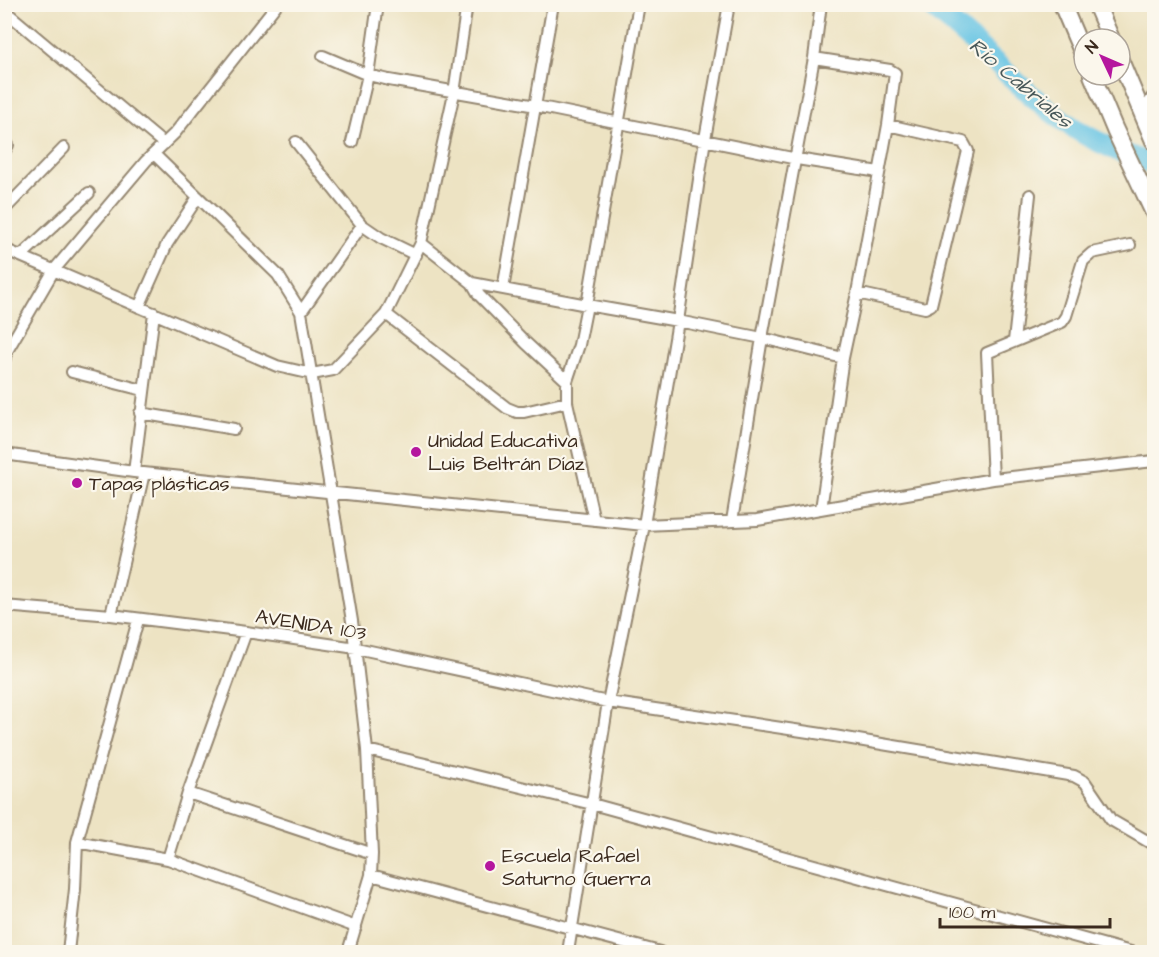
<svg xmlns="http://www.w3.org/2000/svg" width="1159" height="957" viewBox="0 0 1159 957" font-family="'Architects Daughter',sans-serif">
	<rect width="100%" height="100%" fill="#fbf7ec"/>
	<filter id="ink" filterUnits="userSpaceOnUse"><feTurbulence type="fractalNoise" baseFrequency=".0167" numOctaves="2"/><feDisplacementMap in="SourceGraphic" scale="12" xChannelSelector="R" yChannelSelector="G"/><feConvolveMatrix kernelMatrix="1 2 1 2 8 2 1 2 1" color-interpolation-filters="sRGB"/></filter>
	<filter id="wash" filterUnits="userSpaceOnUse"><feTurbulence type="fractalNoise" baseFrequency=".008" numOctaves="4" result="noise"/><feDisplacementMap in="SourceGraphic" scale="24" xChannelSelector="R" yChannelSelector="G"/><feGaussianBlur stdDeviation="1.35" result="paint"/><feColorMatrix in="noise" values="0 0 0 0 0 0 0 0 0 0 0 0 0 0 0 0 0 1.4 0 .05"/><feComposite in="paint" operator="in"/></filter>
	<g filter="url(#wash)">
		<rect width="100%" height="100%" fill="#ede3c3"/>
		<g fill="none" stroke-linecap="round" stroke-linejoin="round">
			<path stroke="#66c4e4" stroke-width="21" d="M927 4C978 41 1019 91 1071 126 1096 143 1126 155 1154 165"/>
		</g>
	</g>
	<g filter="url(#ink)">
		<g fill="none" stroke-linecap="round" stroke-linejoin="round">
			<g stroke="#948670" stroke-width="14">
				<path id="street" d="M4 10 164 144
					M323 56 368 75 389 80 536 106 797 159 879 172
					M814 58 890 70 895 73 888 125 857 293 843 358 821 509
					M1142 113 1154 95
					M296 142 362 225 381 238 416 255
					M352 142 368 75 378 4
					M4 152 8 145
					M154 154 278 275 301 312 352 621 367 750 372 854 371 875 348 952
					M4 210 64 148
					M421 243 472 283 587 305 678 321 762 338 843 358
					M4 249 277 366 312 374 333 370 386 314 421 243 454 93 467 4
					M22 255 89 193
					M472 283 479 295 526 343 567 381
					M503 289 553 4
					M857 293 925 308 931 305 968 151 963 142 888 125
					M139 307 167 244 198 197
					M301 312 362 225
					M386 314 507 408 517 412H524L567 402
					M1014 341 1030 195
					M4 361 7 351 54 270 146 161 175 133 277 4
					M72 372 143 390
					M140 413 234 429
					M4 454 134 472 644 525 757 520 993 479 1154 461
					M134 472 154 313
					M993 479 987 353 1062 322 1066 316 1083 261 1092 253 1130 245
					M594 520 567 402V381L579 345 587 305 639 4
					M732 521 762 338 814 58 821 4
					M4 606 111 615 246 632 356 648 608 702 822 734 1074 776 1085 782 1111 820 1154 845
					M111 615 144 473
					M367 750 592 804 1131 952
					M188 793 372 854
					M77 842 168 859 356 927
					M168 859 188 793 246 632
					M371 875 660 952
					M68 952 75 889 77 842 138 620
					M568 952 608 702 644 525 678 321 705 139 729 4"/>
			</g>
			<g stroke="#948670" stroke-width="20">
				<path id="secondary" d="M1062 4 1084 56
					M1096 4 1111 39
					M1120 60 1154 141
					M1092 75 1115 130 1154 213"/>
			</g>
			<use href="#street" stroke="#fff" stroke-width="10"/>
			<use href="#secondary" stroke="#fff" stroke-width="16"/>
		</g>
	</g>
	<g fill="#b5179e" stroke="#fbf7ec" stroke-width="2">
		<circle cx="416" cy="452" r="6"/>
		<circle cx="77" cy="483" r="6"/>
		<circle cx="490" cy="866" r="6"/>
	</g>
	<g text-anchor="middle" stroke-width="4.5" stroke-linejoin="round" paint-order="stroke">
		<g font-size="20" fill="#3b2a1e" stroke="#fbf7ec" text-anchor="start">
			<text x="428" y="447">Unidad Educativa<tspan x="428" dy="23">Luis Beltrán Díaz</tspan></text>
			<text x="89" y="490">Tapas plásticas</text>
			<text x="502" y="862">Escuela Rafael<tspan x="502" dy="23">Saturno Guerra</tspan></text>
		</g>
		<g font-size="20" fill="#3b2a1e" stroke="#fbf7ec">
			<text transform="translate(311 624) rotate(9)" y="7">AVENIDA 103</text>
		</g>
		<g font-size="21" font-style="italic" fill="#485859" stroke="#fbf7ec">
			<text transform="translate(1021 83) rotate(40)" y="7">Río Cabriales</text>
		</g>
	</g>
	<rect width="1159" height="957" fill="none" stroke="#fbf7ec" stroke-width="24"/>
	<g transform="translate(1102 57) rotate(314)"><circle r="28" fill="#fbf7ec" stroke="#aea59a" stroke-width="1.5"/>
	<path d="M0-4.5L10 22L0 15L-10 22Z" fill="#b5179e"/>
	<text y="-9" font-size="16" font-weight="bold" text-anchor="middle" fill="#3b2a1e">N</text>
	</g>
	<path d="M940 918v9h170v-9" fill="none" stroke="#3b2a1e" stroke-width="3"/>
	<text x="949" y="918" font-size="18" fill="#3b2a1e" stroke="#fbf7ec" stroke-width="4.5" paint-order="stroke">100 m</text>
</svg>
